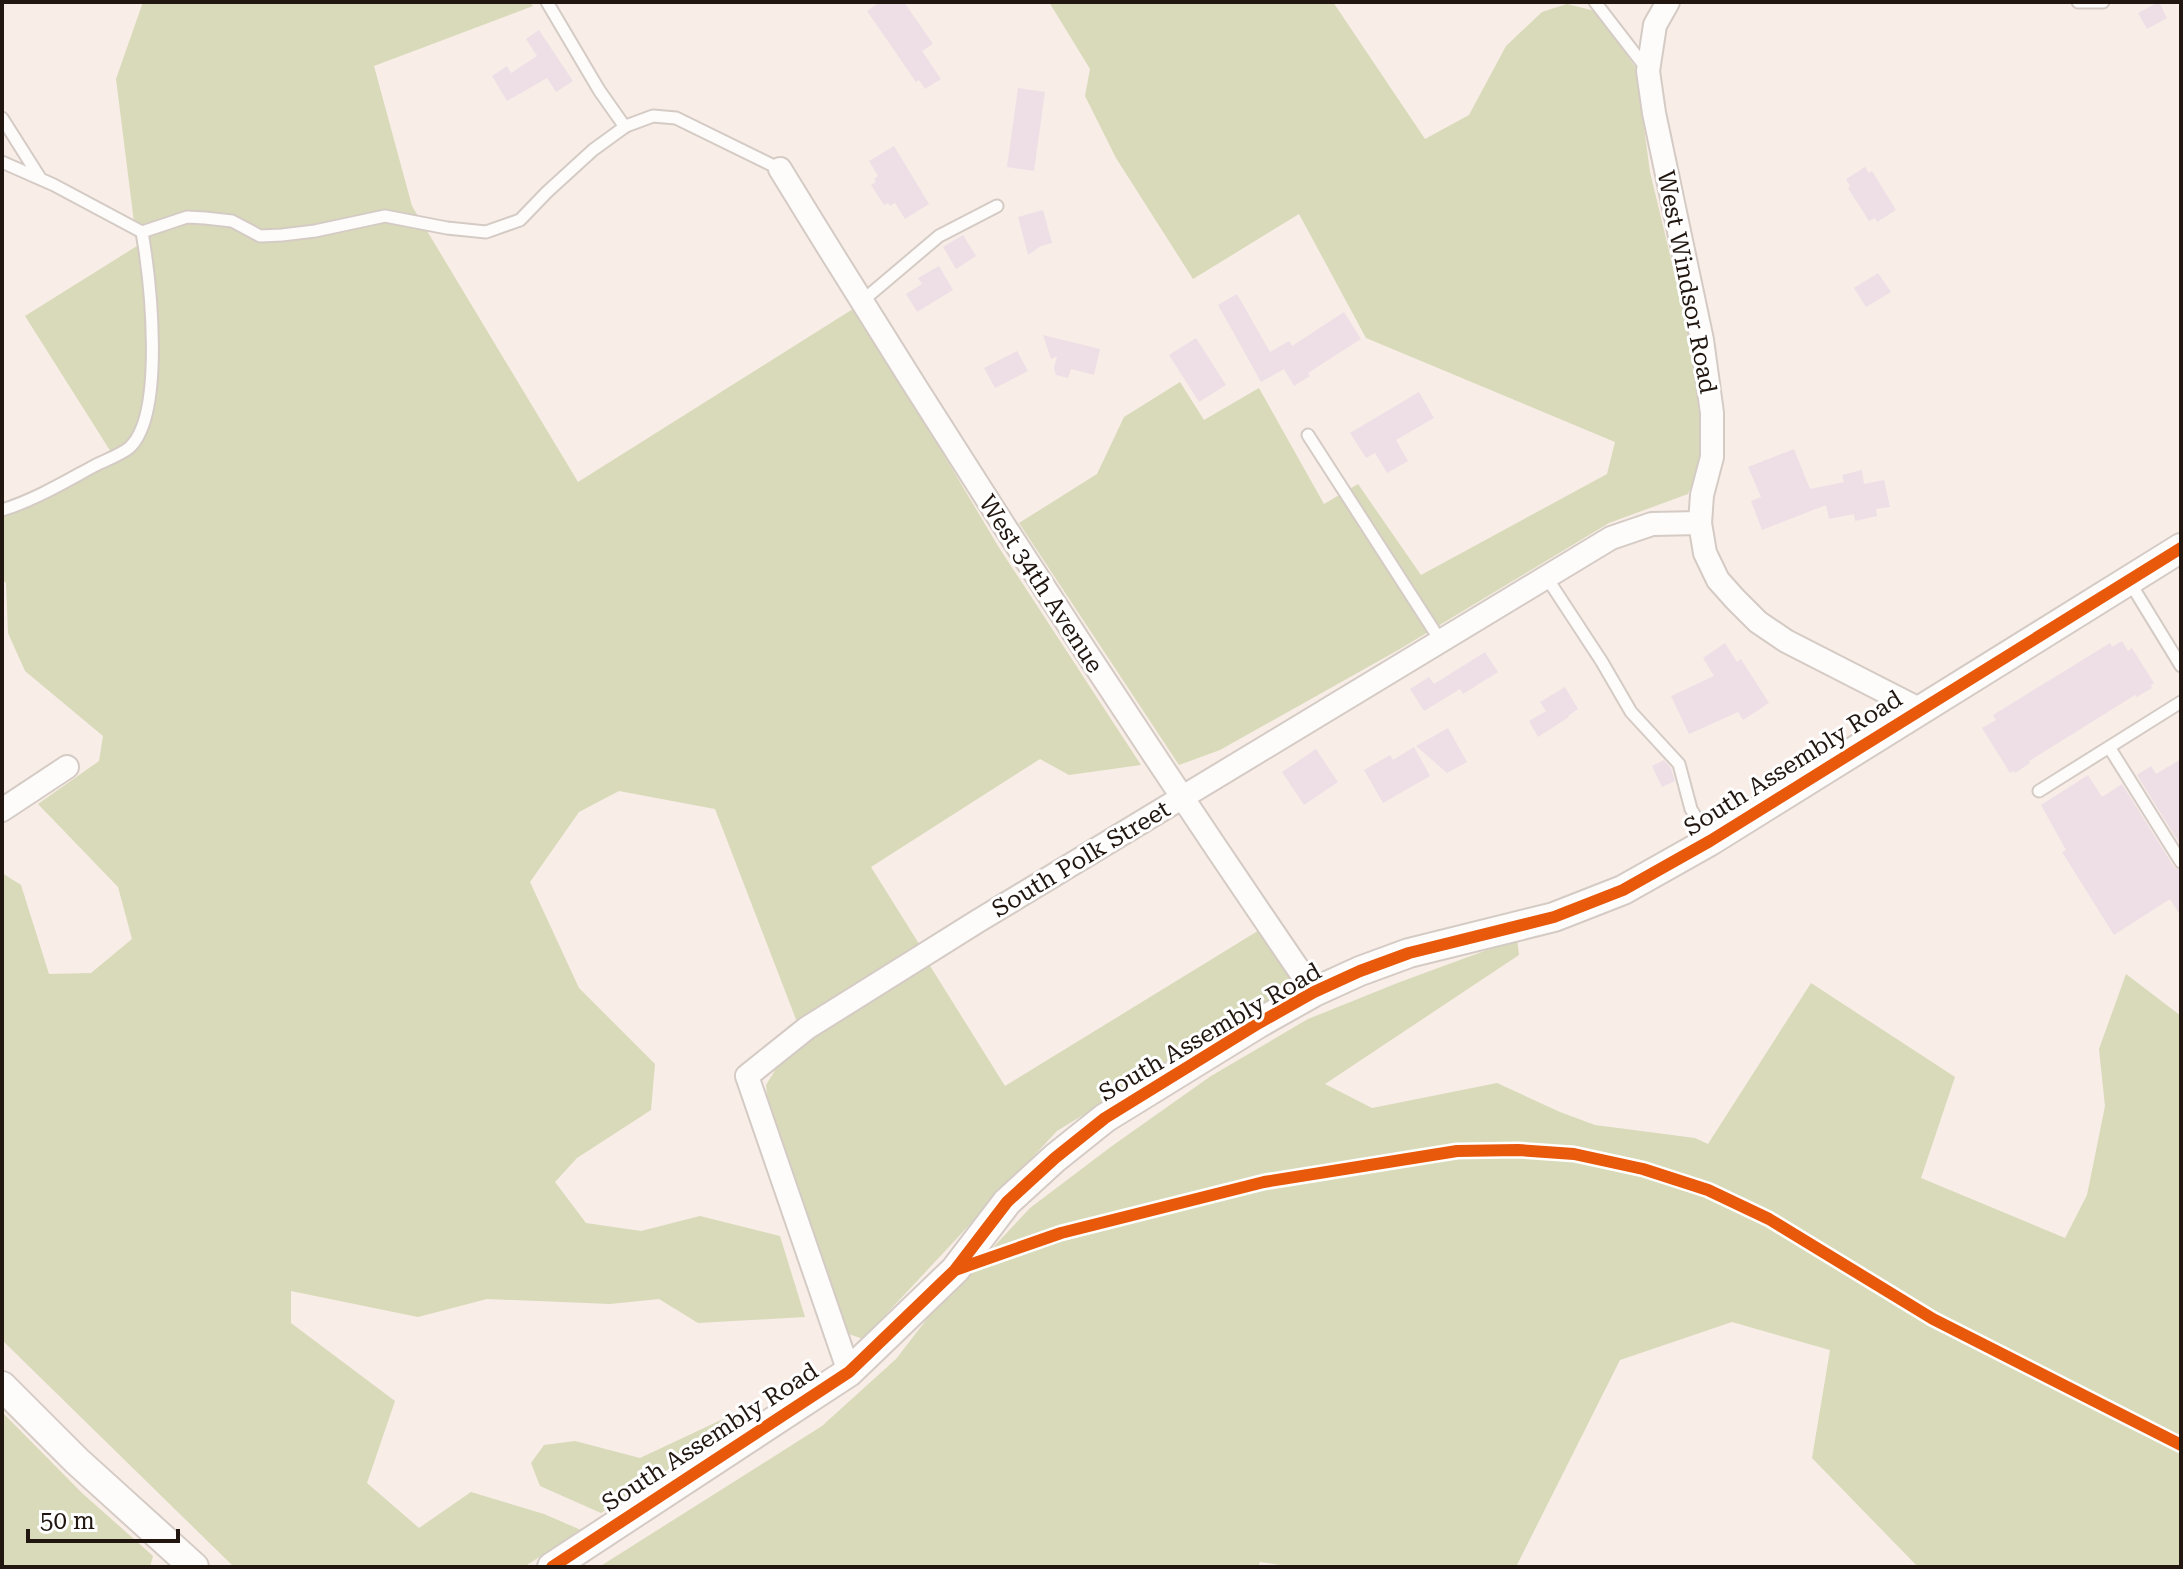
<svg xmlns="http://www.w3.org/2000/svg" width="2183" height="1569" viewBox="0 0 2183 1569" font-family="'Roboto Serif',serif">
	<rect width="100%" height="100%" fill="#f8ede7"/>
	<path fill="#d8dab9" d="M143 2H530L533 6 374 66 412 206 578 482 856 307 998 546 1141 765 1069 775 1040 759 871 867 921 947 797 1022 715 809 619 791 579 812 530 882 579 988 655 1064 651 1110 577 1158 555 1182 586 1223 641 1231 700 1216 780 1236 805 1317 698 1323 659 1299 610 1304 487 1299 418 1317 291 1291V1323L395 1401 367 1483 419 1528 471 1492 544 1514 581 1530 524 1567H234L2 1340V873L21 885 49 974 91 973 132 939 118 887 38 804 99 761 103 736 25 671 8 633 6 583 2 580V513L116 460 25 316 137 246 116 79Z
		M1049 2H1333L1425 139 1469 115 1506 46 1542 12 1567 4 1595 11 1636 68 1650 172 1691 342 1702 439 1701 466 1688 494 1609 523 1400 649 1220 750 1179 765 1019 523 1097 474 1124 417 1180 382 1204 420 1259 388 1324 504 1358 484 1421 575 1607 474 1615 442 1366 338 1299 214 1193 279 1116 158 1085 96 1090 69Z
		M1261 929 1292 977 1282 993 1057 1131 863 1339 846 1333 768 1108 766 1085 784 1056 927 961 1005 1086Z
		M1517 939 1519 955 1325 1084 1372 1108 1497 1083 1560 1112 1595 1125 1695 1138 1708 1144 1811 983 1955 1077 1921 1178 2065 1238 2087 1195 2105 1106 2099 1049 2126 974 2181 1016V1567H1918L1812 1458 1830 1350 1732 1322 1620 1360 1516 1567H1295L1260 1562 1258 1567H599L822 1426 896 1359 930 1315 1030 1208 1112 1146 1211 1076 1308 1019 1400 982Z
		M2 1412 82 1493 153 1556 150 1567H2Z
		M752 1415 601 1513 540 1486 531 1463 544 1445 575 1441 640 1458 723 1419Z"/>
	<path fill="#eedfe7" d="M880 2H904L933 44 922 51 941 79 925 89 919 80 916 82 867 11Z
		M2159 2 2167 18 2147 29 2138 13Z
		M539 30 573 81 556 92 547 78 507 101 492 76 507 66 511 73 537 56 526 39Z
		M1018 88 1045 92 1034 171 1007 167Z
		M894 146 929 204 905 219 895 203 890 206 888 203 884 205 871 185 876 182 874 179 878 176 869 161Z
		M1865 167 1869 173 1872 171 1896 210 1877 222 1875 218 1869 221 1848 188 1850 186 1846 179Z
		M1043 210 1052 243 1041 246 1028 255 1018 217Z
		M963 235 976 256 956 269 943 247Z
		M939 266 953 290 917 312 906 294 922 284 918 278Z
		M1878 273 1891 292 1866 307 1854 288Z
		M1237 294 1270 352 1289 341 1292 346 1344 312 1361 339 1308 373 1310 376 1294 386 1284 369 1261 382 1218 305Z
		M1043 335 1100 349 1094 375 1071 369 1068 378 1056 375 1054 368 1057 356 1051 359Z
		M1196 338 1226 385 1199 402 1169 355Z
		M1017 351 1028 371 995 388 984 368Z
		M1419 392 1434 418 1396 440 1408 461 1387 473 1375 453 1366 458 1350 433Z
		M1794 449 1810 489 1844 482 1842 475 1862 470 1864 484 1884 480 1890 507 1876 509 1877 516 1855 521 1854 514 1829 519 1826 505 1762 530 1751 501 1761 497 1748 467Z
		M2122 641 2128 651 2132 648 2154 683 2151 685 2152 688 2137 697 2135 695 2029 761 2030 763 2015 773 2014 771 2010 773 1982 728 1996 720 1993 715 2024 696 2110 643 2112 647Z
		M1725 643 1737 662 1741 659 1769 703 1743 720 1738 712 1689 734 1671 696 1714 676 1703 658Z
		M1485 652 1498 672 1463 694 1460 689 1424 711 1410 689 1429 677 1434 684Z
		M1565 687 1578 709 1568 716 1569 717 1538 737 1529 721 1546 711 1540 702Z
		M1448 728 1467 762 1447 773 1416 746Z
		M1414 747 1430 776 1383 803 1364 770 1390 755 1393 760Z
		M1316 749 1338 782 1304 805 1282 772Z
		M2181 759V846L2137 775 2151 766 2156 774Z
		M1664 760 1671 768 1675 781 1662 787 1652 766Z
		M2088 775 2102 797 2122 784 2174 867 2181 870V917L2170 899 2114 935 2062 852 2066 850 2041 805Z"/>
	<g fill="none" stroke-linecap="round" stroke-linejoin="round">
		<g stroke="#d5cbc5" stroke-width="15">
			<path id="service" d="M547 2 599 90 625 127
				M1595 2 1646 68
				M2078 2H2103
				M2 118 40 178
				M2 162 54 185 142 232C150 278 166 415 129 448 120 455 106 460 96 465 66 481 35 500 2 510
				M142 232 187 217 205 218 232 221 260 236 282 235 315 231 385 216 447 228 486 232 520 220 547 192 593 150 626 126 653 116 676 118 780 169
				M861 302 939 236 997 206
				M1308 435 1440 640
				M1547 578 1602 662 1631 712 1679 764 1691 809 1709 839
				M2129 581 2181 666
				M2109 747 2181 862
				M2039 791 2181 702"/>
		</g>
		<g stroke="#d5cbc5" stroke-width="26">
			<path id="minor" d="M1668 2 1655 25 1648 71 1654 113 1702 340 1712 413V457L1702 495 1700 523 1705 553 1718 580 1735 599 1758 622 1786 641 1921 710
				M780 169C951 448 1129 722 1314 992
				M2 810 67 767
				M849 1372 747 1076 807 1028 978 921 1611 538 1652 524 1700 523"/>
		</g>
		<g stroke="#d5cbc5" stroke-width="32">
			<path id="tertiary" d="M2 1386 77 1461 194 1567
				M552 1567 849 1372 955 1270 1007 1202 1055 1158 1105 1118 1259 1023 1314 992 1360 971 1409 953 1554 917 1623 890 1710 841 2181 548"/>
		</g>
		<use href="#service" stroke="#fefcfb" stroke-width="11"/>
		<use href="#minor" stroke="#fefcfb" stroke-width="22"/>
		<use href="#tertiary" stroke="#fefcfb" stroke-width="28"/>
		<g stroke="#fff" stroke-width="17">
			<path id="cycleway" d="M955 1270 1061 1233 1264 1182 1457 1151 1518 1150 1574 1154 1643 1169 1708 1190 1769 1219 1933 1319 2181 1445
				M552 1567 849 1372 955 1270 1007 1202 1055 1158 1105 1118 1259 1023 1314 992 1360 971 1409 953 1554 917 1623 890 1710 841 2181 548"/>
		</g>
		<use href="#cycleway" stroke="#e8590c" stroke-width="12"/>
	</g>
	<g text-anchor="middle" stroke-width="6" stroke-linejoin="round" paint-order="stroke">
		<g font-size="24" fill="#211710" stroke="#fff">
			<text transform="translate(1687 282) rotate(79)" y="8">West Windsor Road</text>
			<text transform="translate(1041 584) rotate(57)" y="8">West 34th Avenue</text>
			<text transform="translate(1793 763) rotate(-32)" y="8">South Assembly Road</text>
			<text transform="translate(1081 859) rotate(-31)" y="8">South Polk Street</text>
			<text transform="translate(1210 1032) rotate(-30)" y="8">South Assembly Road</text>
			<text transform="translate(710 1437) rotate(-33)" y="8">South Assembly Road</text>
		</g>
	</g>
	<rect width="2183" height="1569" fill="none" stroke="#211710" stroke-width="8"/>
	<path d="M28 1529v12h150v-12" fill="none" stroke="#211710" stroke-width="4"/>
	<text x="40" y="1529" font-size="24" fill="#211710" stroke="#ffffff" stroke-width="6" paint-order="stroke">50 m</text>
</svg>
